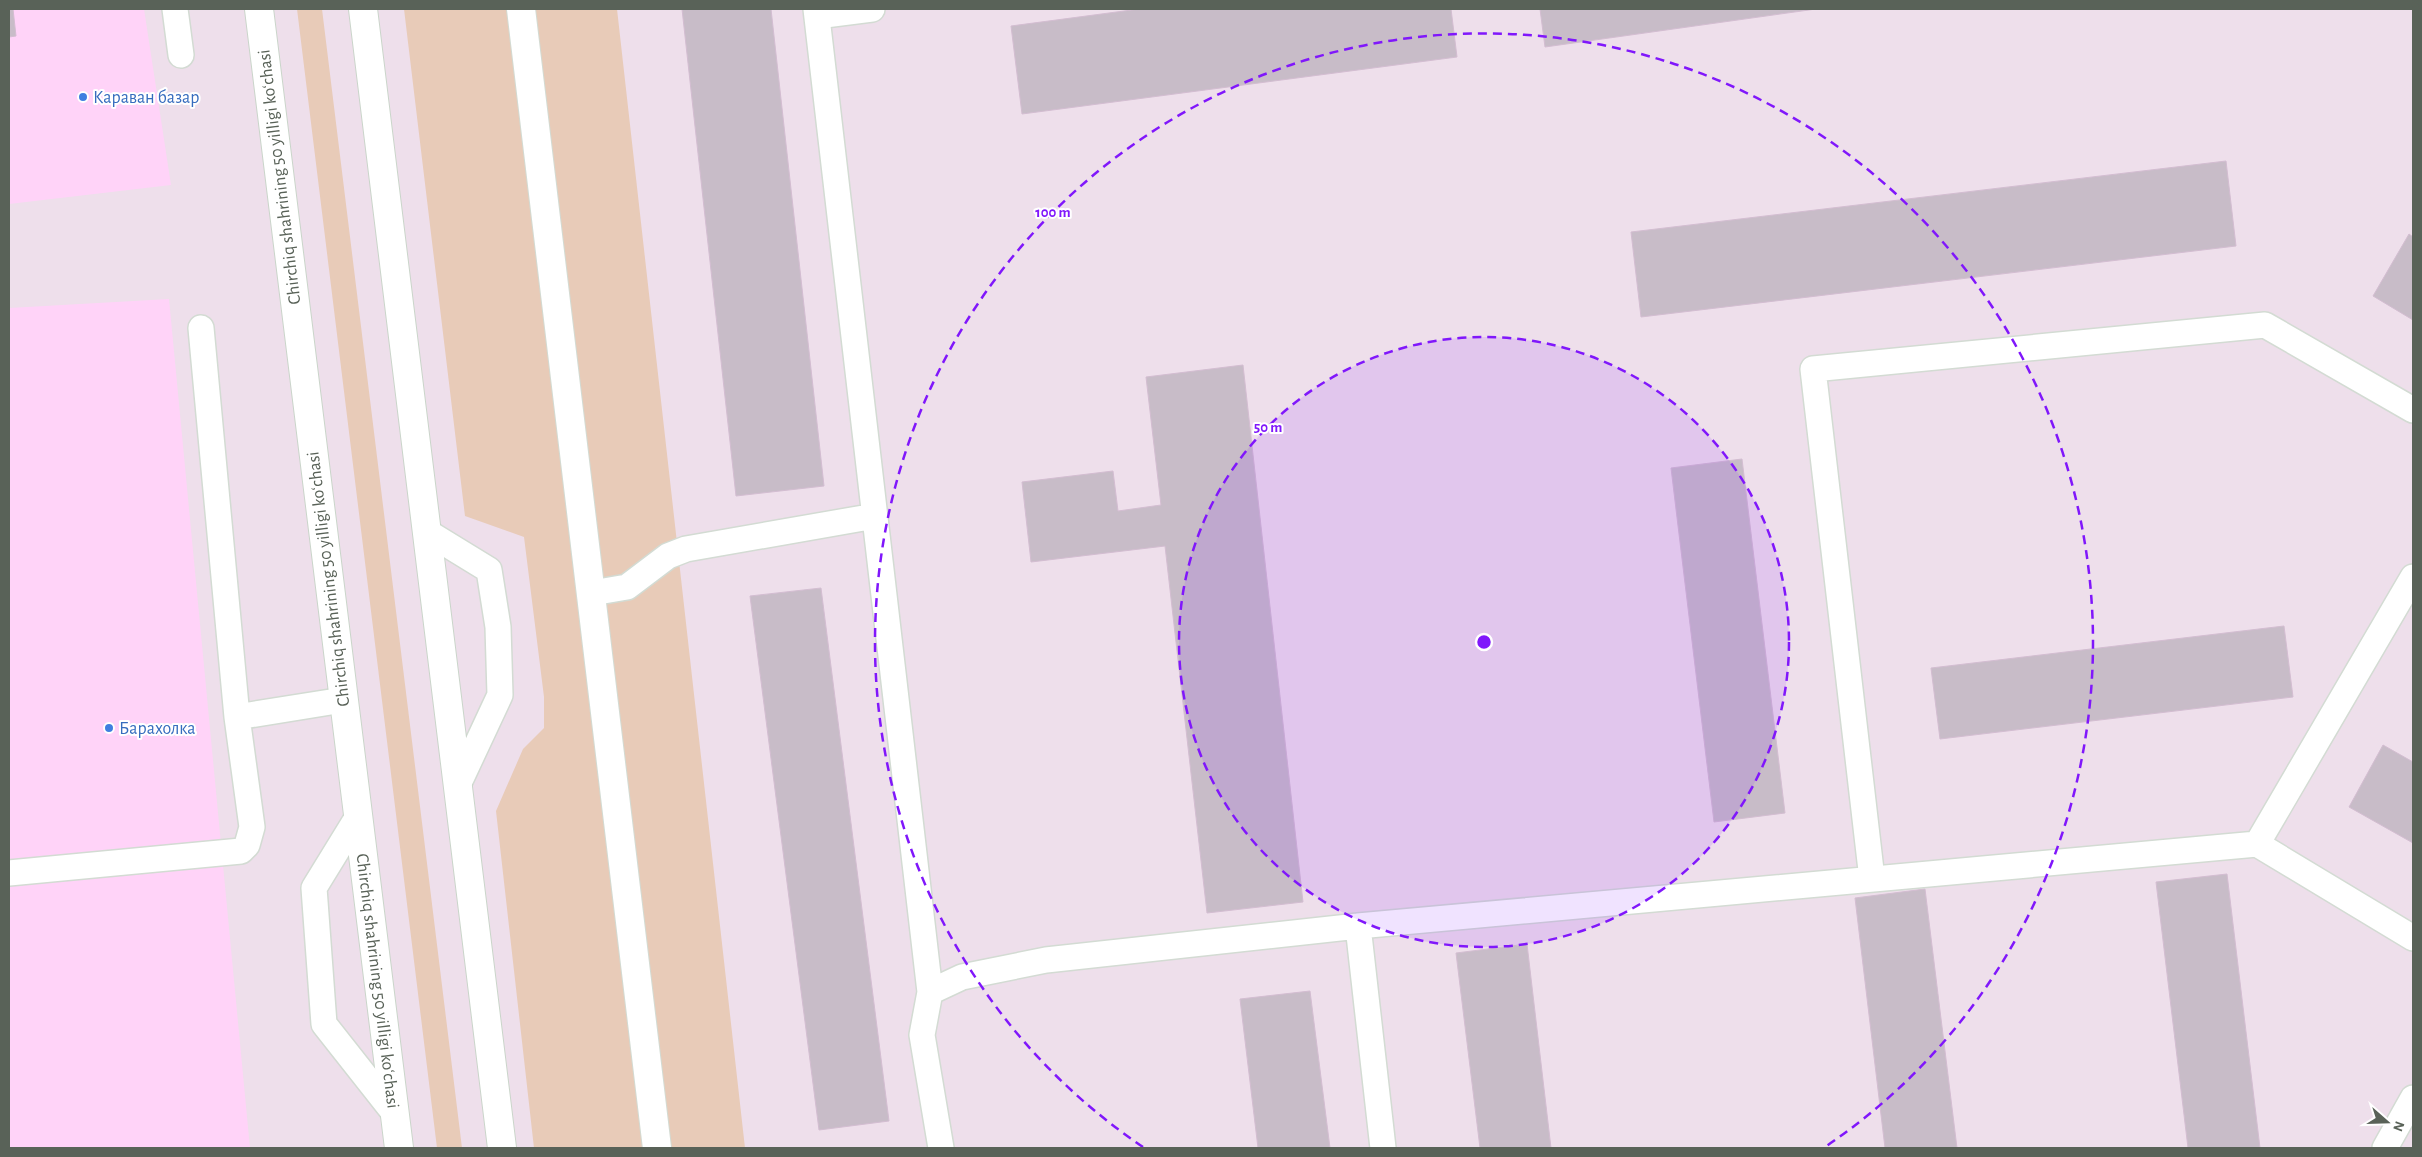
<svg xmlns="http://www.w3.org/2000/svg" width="2422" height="1157" viewBox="0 0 2422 1157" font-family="'Alegreya Sans',sans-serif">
	<rect width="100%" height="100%" fill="#eedfeb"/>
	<path fill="#ffd3f8" d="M9 9H144L171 185 9 204Z
		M169 299 250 1148H9V308Z"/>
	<path fill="#e8cbb8" d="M297 9H322L462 1148H437Z
		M404 9H617L745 1148H534L496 811 523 749 544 728V697L524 537 465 516Z"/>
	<path fill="#c8bcc8" stroke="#d3bdd1" d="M9 9H13L16 36 9 37Z
		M682 9H771L824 486 736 496Z
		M1139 9H1451L1457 57 1022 114 1011 26Z
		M1540 9H1816L1545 47Z
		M2226 161 2236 246 1641 317 1631 232Z
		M2409 234 2413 237V320L2373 296Z
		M1243 365 1303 902 1207 913 1165 546 1031 562 1022 482 1113 471 1118 511 1161 505 1146 377Z
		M1742 459 1785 813 1714 822 1671 468Z
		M821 588 889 1121 819 1130 750 596Z
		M2284 626 2293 697 1940 739 1931 668Z
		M2383 745 2413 762V843L2349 807Z
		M2227 874 2260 1148H2188L2156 882Z
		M1925 889 1957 1148H1885L1855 898Z
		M1527 944 1551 1148H1480L1456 953Z
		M1310 991 1330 1148H1258L1240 999Z"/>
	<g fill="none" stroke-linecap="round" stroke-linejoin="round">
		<g stroke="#d3dbd3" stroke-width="28">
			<path id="lane" d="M175 9 181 55
				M816 9 930 992
				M817 16 872 9
				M201 328 237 717 343 700
				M427 532 489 570 498 627 500 695 458 785
				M592 593 627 587 668 556 686 549 875 516
				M357 818 314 888 324 1024 395 1114
				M2257 844 2413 938
				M9 873 241 851 247 845 252 827 237 717
				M1872 879 1813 369 2265 325 2413 410
				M1358 926 1383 1148
				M941 1148 922 1035 930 992 962 977 1046 960 1358 926 2257 844 2413 577
				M2385 1148 2413 1098"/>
		</g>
		<g stroke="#d3dbd3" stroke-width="30">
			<path id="street" d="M521 9 657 1148"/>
		</g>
		<g stroke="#cad5ca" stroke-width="30">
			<path id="secondary" d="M259 9 399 1148
				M363 9 502 1148"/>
		</g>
		<use href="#lane" stroke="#fff" stroke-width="25"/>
		<use href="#street" stroke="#fff" stroke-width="28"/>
		<use href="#secondary" stroke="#fff" stroke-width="28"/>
	</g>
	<circle cx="1484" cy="642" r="305" fill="#8017fb" fill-opacity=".12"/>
	<g fill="none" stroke="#8017fb" stroke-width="2.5" stroke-dasharray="9 6">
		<circle cx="1484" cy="642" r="305"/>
		<path d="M1143 1147A609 609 0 1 1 1825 1147"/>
	</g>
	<g fill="#3f7fe0" stroke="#fff" stroke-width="2">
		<circle cx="83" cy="97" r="5"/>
		<circle cx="109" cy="728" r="5"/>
	</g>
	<g text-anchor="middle" stroke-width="4" stroke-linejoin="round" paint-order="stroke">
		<g font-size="18" fill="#366cbe" stroke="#fff" text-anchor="start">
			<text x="93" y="103">Караван базар</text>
			<text x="119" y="734">Барахолка</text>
		</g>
		<g font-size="18" fill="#596258" stroke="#fff">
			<text transform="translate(279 177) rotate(-97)" y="6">Chirchiq shahrining 50 yilligi koʻchasi</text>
			<text transform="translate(328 579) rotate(-97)" y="6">Chirchiq shahrining 50 yilligi koʻchasi</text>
			<text transform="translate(378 981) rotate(83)" y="6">Chirchiq shahrining 50 yilligi koʻchasi</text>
		</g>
	</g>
	<circle cx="1484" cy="642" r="8" fill="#8017fb" stroke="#fff" stroke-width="2.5"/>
	<g font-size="15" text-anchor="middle" font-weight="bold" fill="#8017fb" stroke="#fff" stroke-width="4" stroke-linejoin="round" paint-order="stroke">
		<text x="1053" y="217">100 m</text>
		<text x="1268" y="432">50 m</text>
	</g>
	<rect width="2422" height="1157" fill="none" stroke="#596258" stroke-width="20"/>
	<g transform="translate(2387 1122) rotate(110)" stroke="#ffffff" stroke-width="4" paint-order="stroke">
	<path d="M0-4L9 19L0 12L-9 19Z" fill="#596258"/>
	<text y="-8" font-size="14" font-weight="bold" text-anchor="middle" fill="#596258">N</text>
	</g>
</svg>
